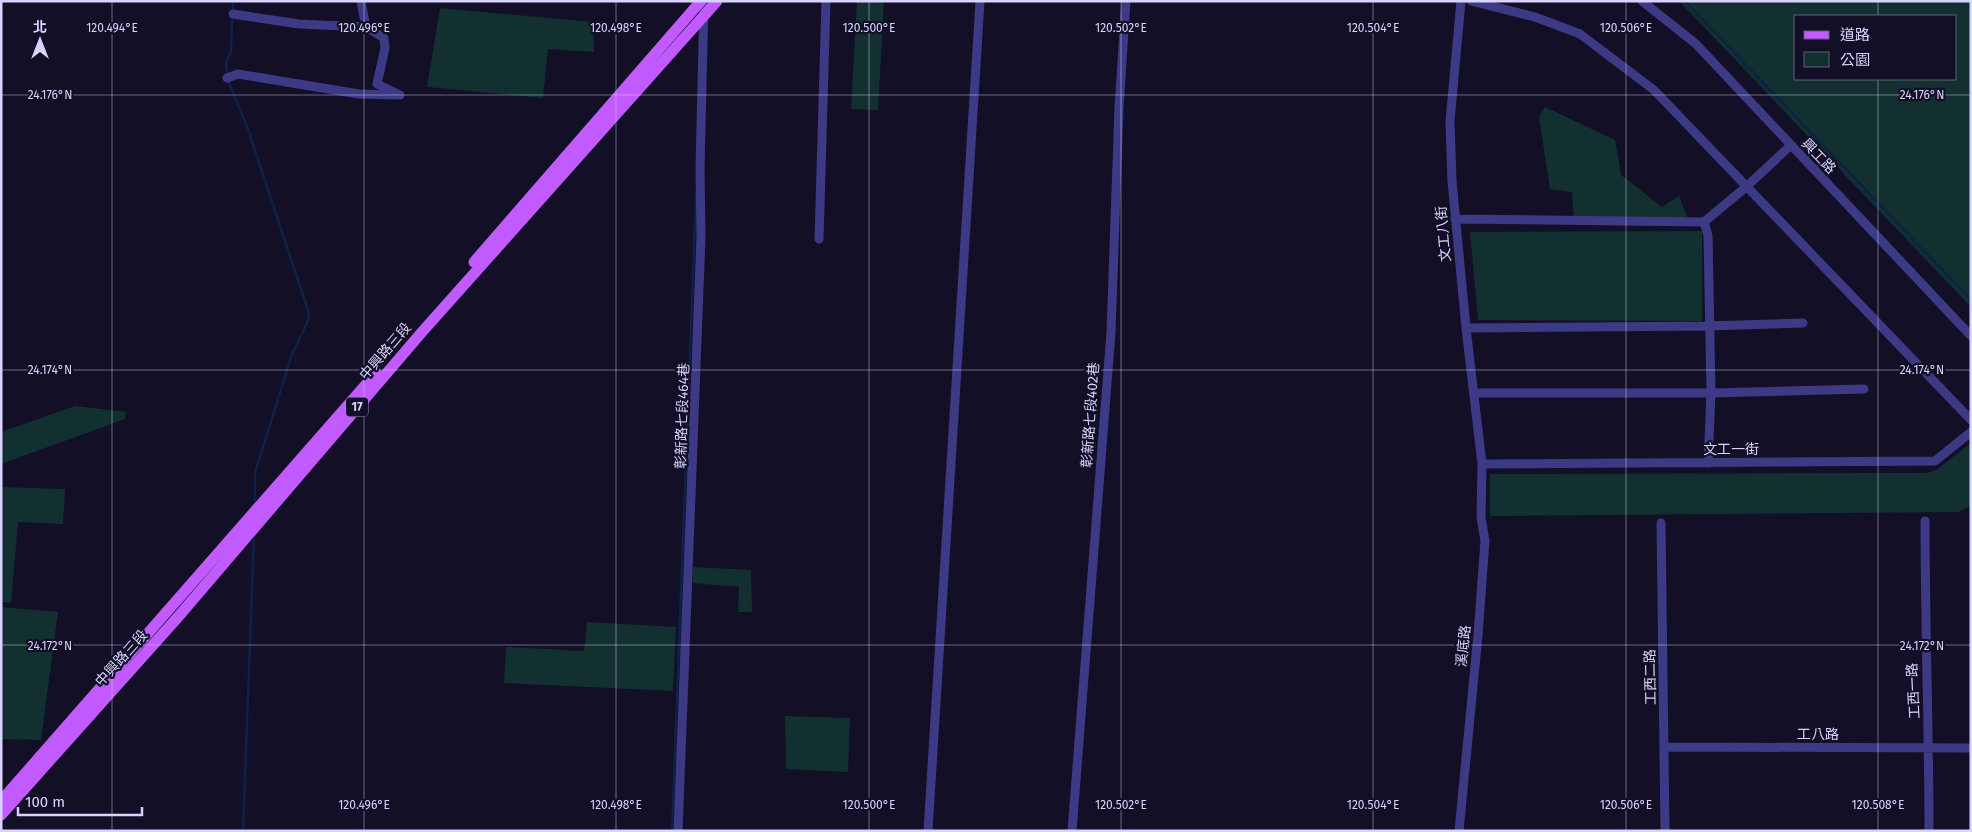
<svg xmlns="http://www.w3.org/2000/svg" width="1972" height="832" viewBox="0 0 1972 832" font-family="'Fira Sans','Noto Sans TC',sans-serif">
	<rect width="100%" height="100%" fill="#130f26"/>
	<path fill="#12302f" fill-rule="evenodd" d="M857 1H884L878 110 851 109Z
		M1679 1H1971V307ZM1796 16H1956V79H1796Z
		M440 8 593 22 594 52 548 49 543 98 427 87Z
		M1545 107 1615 140 1621 175 1662 207 1679 196 1688 219H1574L1572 192 1550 189 1539 117Z
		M1702 231V321L1478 320 1470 232Z
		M75 406 126 412 125 419 1 464V432Z
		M1971 443V506L1958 512 1490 516V474L1927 473 1936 470Z
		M1 487 65 489 63 524 18 522 11 603 1 602Z
		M693 567 751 570 752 612H738L739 587 693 583Z
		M1 607 58 612 41 740 1 739Z
		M587 622 676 627 673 691 504 683 506 647 584 651Z
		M785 716 850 718 848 772 786 769Z"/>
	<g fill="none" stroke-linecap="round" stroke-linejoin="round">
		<path stroke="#0c2248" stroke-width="2.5" d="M233 1 231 51 226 63 227 78 248 129 308 310 309 318 291 357 255 473V506
			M1685 1 1971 300
			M243 831 254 534
			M672 831 696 193"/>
		<path stroke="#3d3a85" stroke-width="9" d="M1471 1 1535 17 1580 34 1654 90 1971 420
			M1642 1 1696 44 1971 336
			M233 14 299 24 366 27
			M227 78 238 74 359 94 400 95 377 84 385 48 384 38 366 27 361 1
			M1455 219 1704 222 1746 187 1790 146
			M1704 222 1708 235 1711 393 1708 463
			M819 239 826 1
			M1466 328 1708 326 1803 323
			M1475 393H1711L1864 389
			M1482 464 1935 461 1971 432
			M1925 521C1925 624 1929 727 1929 831
			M1661 523 1665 831
			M1665 747 1971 748
			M678 831 701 237 700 169 704 1
			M928 831 980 1
			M1072 831 1111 332 1119 108 1126 1
			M1459 831 1478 635 1485 541 1481 517 1482 464 1466 328 1452 181 1450 121 1461 1"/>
		<path stroke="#c25bff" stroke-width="11" d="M474 262 701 1
			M1 801 376 373
			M1 815 178 617 422 332 717 1"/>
	</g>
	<path fill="none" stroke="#d9d4ff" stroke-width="1" stroke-opacity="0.45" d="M112 1V831M364 1V831M616 1V831M869 1V831M1121 1V831M1373 1V831M1626 1V831M1878 1V16M1878 79V831M1 95H1971M1 370H1971M1 645H1971"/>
	<g text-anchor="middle" stroke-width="4.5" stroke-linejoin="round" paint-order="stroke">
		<rect fill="#130f26" stroke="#9e99be" stroke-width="1" x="346" y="397.5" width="22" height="19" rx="4"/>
		<g font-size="12" font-weight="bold" fill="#d9d4ff">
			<text x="357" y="411">17</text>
		</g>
		<g font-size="14" fill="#d9d4ff" stroke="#130f26">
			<text transform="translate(1819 156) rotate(46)" y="5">興工路</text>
			<text transform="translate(1443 234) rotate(-95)" y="5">文工八街</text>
			<text transform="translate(385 351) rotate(-49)" y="5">中興路三段</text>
			<text transform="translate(1090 415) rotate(-86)" y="5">彰新路七段402巷</text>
			<text transform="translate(682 416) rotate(-88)" y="5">彰新路七段464巷</text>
			<text x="1731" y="454">文工一街</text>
			<text transform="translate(1463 646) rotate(-84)" y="5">溪底路</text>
			<text transform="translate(121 658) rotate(-48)" y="5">中興路三段</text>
			<text transform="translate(1650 677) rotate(-91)" y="5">工西二路</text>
			<text transform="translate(1913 691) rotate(-93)" y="5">工西一路</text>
			<text x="1818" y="739">工八路</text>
		</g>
	</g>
	<g font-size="12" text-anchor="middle" fill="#d9d4ff" stroke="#130f26" stroke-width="4.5" stroke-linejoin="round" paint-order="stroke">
		<text x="112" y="32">120.494°E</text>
		<text x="364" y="32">120.496°E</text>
		<text x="616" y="32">120.498°E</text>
		<text x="869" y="32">120.500°E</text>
		<text x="1121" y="32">120.502°E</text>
		<text x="1373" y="32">120.504°E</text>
		<text x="1626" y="32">120.506°E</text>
		<text x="50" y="99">24.176°N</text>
		<text x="1922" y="99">24.176°N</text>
		<text x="50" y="374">24.174°N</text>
		<text x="1922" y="374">24.174°N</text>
		<text x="50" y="650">24.172°N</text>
		<text x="1922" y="650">24.172°N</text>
		<text x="364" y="809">120.496°E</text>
		<text x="616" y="809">120.498°E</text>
		<text x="869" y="809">120.500°E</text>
		<text x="1121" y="809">120.502°E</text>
		<text x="1373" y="809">120.504°E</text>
		<text x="1626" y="809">120.506°E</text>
		<text x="1878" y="809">120.508°E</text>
	</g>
	<rect width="1972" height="832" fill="none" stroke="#d9d4ff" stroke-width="5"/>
	<rect x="1794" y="15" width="162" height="65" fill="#130f26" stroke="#625e7d"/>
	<rect x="1804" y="31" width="25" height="8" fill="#c25bff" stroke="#625e7d"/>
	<text x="1840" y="40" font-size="15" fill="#d9d4ff">道路</text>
	<rect x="1804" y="52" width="25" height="15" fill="#12302f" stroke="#625e7d"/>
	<text x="1840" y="65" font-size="15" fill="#d9d4ff">公園</text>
	<g transform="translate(40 40)" stroke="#130f26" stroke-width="4" paint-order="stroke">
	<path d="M0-4L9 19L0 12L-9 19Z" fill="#d9d4ff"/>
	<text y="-8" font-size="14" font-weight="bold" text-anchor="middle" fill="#d9d4ff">北</text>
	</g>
	<path d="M18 807v8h124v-8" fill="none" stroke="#d9d4ff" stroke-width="2.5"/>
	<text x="25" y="807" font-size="15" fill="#d9d4ff" stroke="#130f26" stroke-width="4" paint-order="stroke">100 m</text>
</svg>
